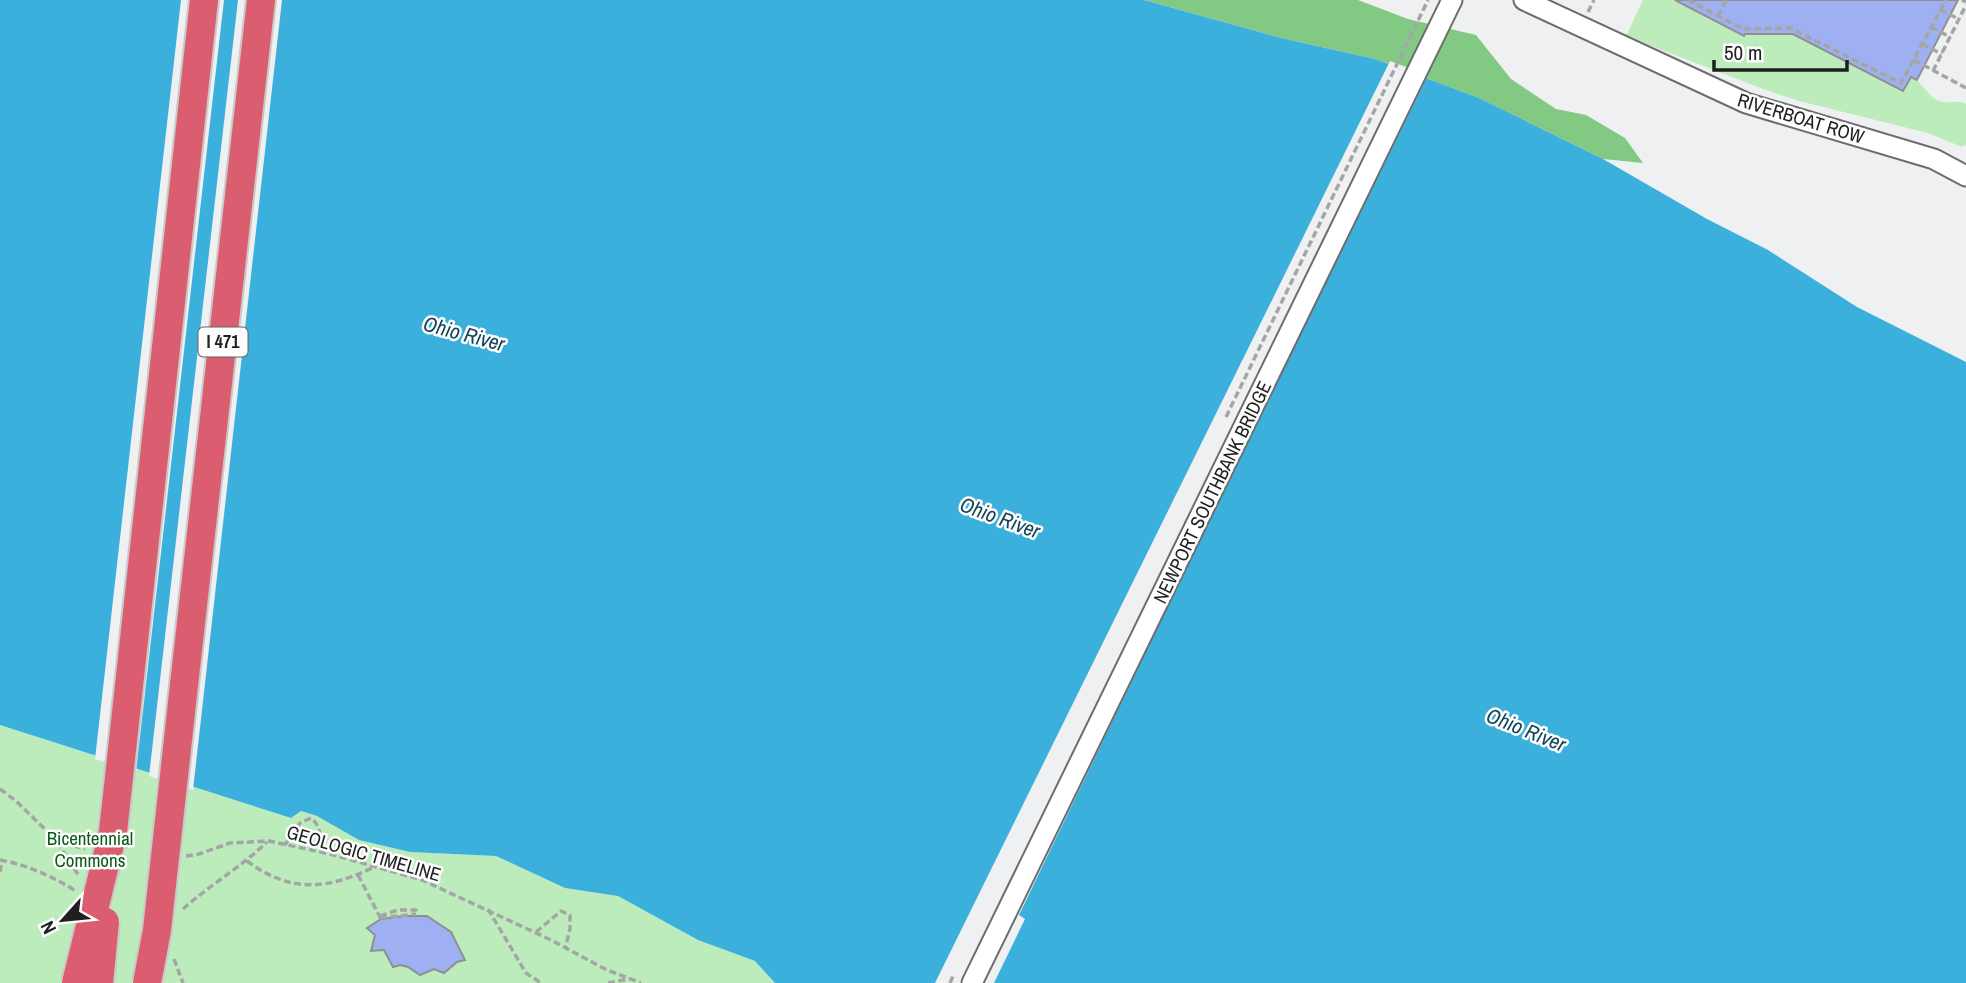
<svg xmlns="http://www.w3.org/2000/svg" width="1966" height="983" viewBox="0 0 1966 983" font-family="'Archivo Narrow',sans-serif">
	<rect width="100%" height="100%" fill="#eff0f1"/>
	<path fill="#bcecbc" d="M1643 0H1675L1743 36 1745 34H1793L1903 91 1911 77C1925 85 1927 95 1937 100 1947 105 1957 99 1966 104V146L1964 145 1962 147 1928 133 1799 101 1763 89 1626 36Z
		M0 725 291 818 301 811 317 816 360 840 410 852 496 856 565 888 618 896 698 940 755 961 775 983H0Z"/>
	<path fill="#82c984" d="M1144 0H1358L1408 19 1476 35 1511 79 1556 109 1586 115 1625 138 1643 163 1603 159 1479 98 1375 59 1281 38Z"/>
	<path fill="#3bb0dd" d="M0 0H1144L1281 38 1375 59 1479 98 1603 159 1707 219 1768 250 1857 307 1966 362V983H775L755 961 698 940 618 896 565 888 496 856 410 852 359 840 317 816 301 811 291 818 0 725Z"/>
	<path fill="#eff0f1" d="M181 0H224L136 772 95 759Z
		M238 0H282L193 790 149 776Z
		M1390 61 1428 75 1195 550 1019 915 1025 919 994 983H935Z"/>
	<path fill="#9eb0f1" stroke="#909091" stroke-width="2" d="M1675 0H1958L1917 80 1911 77 1903 91 1793 34H1745L1744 36Z
		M404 916H427L451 932 465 960 457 962 444 973 434 969 420 975 408 967 400 965 393 967 384 950 371 951 375 935 367 928 381 919Z"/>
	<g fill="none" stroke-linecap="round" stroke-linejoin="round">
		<g stroke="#6d6d6e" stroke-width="23">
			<path id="minor" d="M1524 0 1746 103 1934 159 1966 176
				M972 983 1452 0"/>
		</g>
		<g stroke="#c9c9c9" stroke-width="32">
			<path id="highway" d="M184 685 261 0
				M113 832 204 0"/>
		</g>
		<path stroke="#a4a5a5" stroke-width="3.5" stroke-dasharray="7 3.5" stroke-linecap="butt" d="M1688 0 1743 29 1790 28 1901 83 1946 0
			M1962 0 1966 2
			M1940 10 1959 19
			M1588 12 1594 0
			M1718 16 1726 0
			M1931 27 1950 37
			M1922 44 1942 54
			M1914 60 1966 88
			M1933 71 1966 5
			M1226 417 1428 0
			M0 789 16 801 56 840 85 849
			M57 842 79 876
			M285 845 300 823 311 818C322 826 320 840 321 853
			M186 856 199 854 230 843 269 841 330 854 422 880 549 939 605 969 641 983
			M0 860C28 865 51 876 76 891
			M247 861C290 893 326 890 372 868
			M0 872 2 860
			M358 875 381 919
			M183 909C210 885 241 867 267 842
			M488 909 526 973 541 983
			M380 916 398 910H416V913
			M380 918 416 914
			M536 932 561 911 570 915V929L565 949
			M174 959 183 983
			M608 983 629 979
			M950 983 954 974"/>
		<use href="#minor" stroke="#fff" stroke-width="19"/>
		<use href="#highway" stroke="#da5e70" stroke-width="28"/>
		<g stroke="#c9c9c9" stroke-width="32" stroke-linecap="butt">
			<path id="highway-bridge" d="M76 983 113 832
				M99 983 105 922
				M147 983 157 930 184 685"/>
		</g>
		<use href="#highway-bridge" stroke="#da5e70" stroke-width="28"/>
	</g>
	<g text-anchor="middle" stroke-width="5" stroke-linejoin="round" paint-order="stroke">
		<rect fill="#fdfdfe" stroke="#616262" stroke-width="2" x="198.5" y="327.5" width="49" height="29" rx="5"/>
		<g font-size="18" font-weight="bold" fill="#1e1f1f">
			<text x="223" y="348">I 471</text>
		</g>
		<g font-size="19" fill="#1e1f1f" stroke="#fdfdfe">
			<text transform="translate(1801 118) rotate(17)" y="7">RIVERBOAT ROW</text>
			<text transform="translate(1212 492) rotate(-64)" y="7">NEWPORT SOUTHBANK BRIDGE</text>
			<text transform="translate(364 853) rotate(16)" y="7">GEOLOGIC TIMELINE</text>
		</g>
		<g font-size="19" fill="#0b5818" stroke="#fdfdfe">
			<text x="90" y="845">Bicentennial<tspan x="90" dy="22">Commons</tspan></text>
		</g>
		<g font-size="21" font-style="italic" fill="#144558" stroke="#fdfdfe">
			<text transform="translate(464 334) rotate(15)" y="7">Ohio River</text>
			<text transform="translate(1000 518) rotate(20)" y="7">Ohio River</text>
			<text transform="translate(1526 730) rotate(22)" y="7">Ohio River</text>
		</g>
	</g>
	<g transform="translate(63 920) rotate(243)" stroke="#fdfdfe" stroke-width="5" paint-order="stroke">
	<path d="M0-5L12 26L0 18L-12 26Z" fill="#1e1f1f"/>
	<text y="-10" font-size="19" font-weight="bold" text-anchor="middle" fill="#1e1f1f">N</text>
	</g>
	<path d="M1714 60v10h133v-10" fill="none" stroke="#1e1f1f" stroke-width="3.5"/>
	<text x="1724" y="60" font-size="21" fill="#1e1f1f" stroke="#fdfdfe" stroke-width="5" paint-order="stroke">50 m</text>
</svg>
